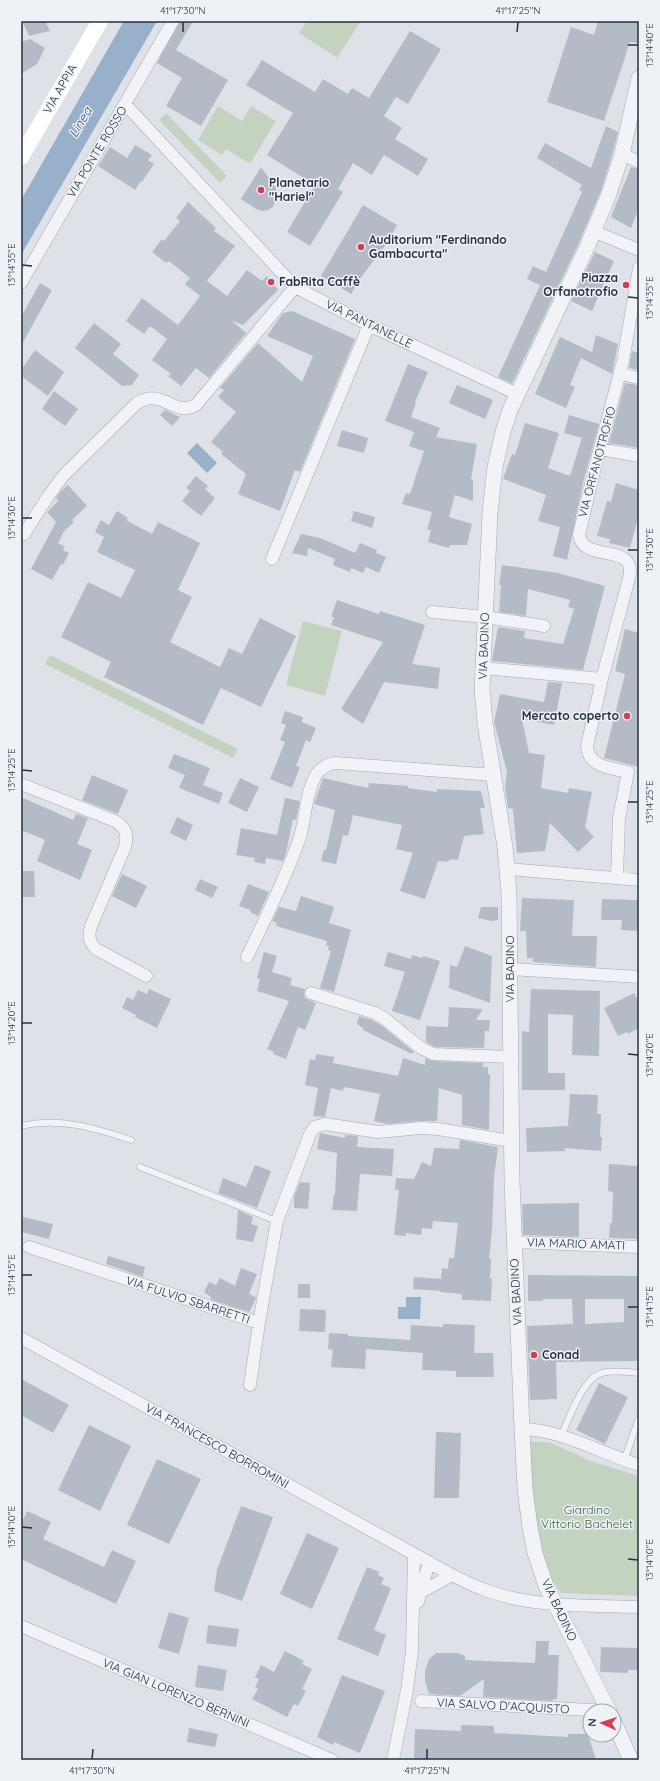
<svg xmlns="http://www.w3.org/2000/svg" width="660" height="1781" viewBox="0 0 660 1781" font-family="Quicksand,sans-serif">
	<rect width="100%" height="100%" fill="#dee2e8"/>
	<path fill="#c4d3bf" d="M307 21H361L337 58 299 33Z
		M218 106 242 121 251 106 276 121 250 164 226 149 222 155 198 140Z
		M166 113 227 176 220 183 159 120Z
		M303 621 342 631 325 696 286 685Z
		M50 655 238 749 233 758 45 664Z
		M531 1442H549L591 1461 638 1476 639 1596 561 1593 548 1573 542 1554 535 1517 530 1474Z"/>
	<path fill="#98b0ca" d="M124 21H157L21 255V200Z
		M197 443 217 463 207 473 187 453Z
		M406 1297H421L420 1319H398V1307H406Z"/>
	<path fill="#b5bbc5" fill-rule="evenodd" d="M22 21H45L50 31 29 36Z
		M180 21H193L176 50 228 80 201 126 166 106 182 78 157 63Z
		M598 21H639V35L637 43 630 42 604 121 547 102 571 27 594 35Z
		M410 31 441 49 408 104 396 97 384 116 402 128 395 139 428 159 418 176 384 155 372 175 353 163 338 189 343 192 310 246 287 232 315 185 267 155 293 113 246 85 262 60 315 92 323 79 348 94 352 88 369 98Z
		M30 39 45 48 37 64 21 74V42Z
		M606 126 618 132 613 152 601 191 578 245 512 384 498 377 540 285 527 279 533 266 546 272 582 192 579 190 582 185 537 158 545 143 591 168Z
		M135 145 152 155 148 160 154 164 142 182 141 181 135 190 98 166 110 147 127 158Z
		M261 167 276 188 277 196 273 207 268 210 262 211 256 209 241 199Z
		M631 167 639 169V208L631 228 611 217Z
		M188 202 216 228 214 231 235 246 207 281 227 296 247 270 262 281 267 276 278 290 243 325 232 321 246 333 209 378 196 368 181 386 168 376 171 374 152 360 167 339 150 326 144 334 126 321 142 298 178 325 200 296 185 284 190 278 169 261 166 263 152 252 162 239 164 241 180 221 176 218Z
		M363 205 397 225 387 243 362 276 351 294 321 276Z
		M595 252 614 261 592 311 571 301Z
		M40 283 52 290 21 346V317Z
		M292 311 355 339 300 472 295 470 280 511 238 494 246 474 221 454 223 452 211 442 236 412 218 397 224 390 220 388 258 343 302 382 313 356 267 336 283 313Z
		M94 323 121 344 113 354 139 375 132 385 122 386 75 348Z
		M596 335 618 344 612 374 581 358 570 385 575 387 566 408 535 394 560 337 592 352Z
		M35 350 64 372 48 396 21 376V370Z
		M632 351 639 353V370L629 368Z
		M408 364 428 372 415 402 416 403 411 417 440 428 436 437 477 444 471 479 473 480V501L455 495 449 517 472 524 467 545H450L449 548 428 542 431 530H427L432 512 402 504 406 493 410 494 424 451 409 446 414 432 385 421Z
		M625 383 639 385V448L609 443Z
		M457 385 493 400 485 419 449 403Z
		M54 391 78 409 65 426 42 409Z
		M165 410 180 417 172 426 160 415Z
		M569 415 599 424 584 479 567 560 553 556 560 527 538 521 546 495 503 479 512 454 515 455 525 423 559 433 548 468 570 476 582 438 564 433Z
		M342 430 368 438 364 453 337 446Z
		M196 476 208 486 205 489 215 498 201 516 182 501 190 491 186 488Z
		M616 483 639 490V514L630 548 609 543 610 539 597 536 607 501 611 502Z
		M68 485 87 506 72 520 74 522 64 531 58 543 65 547 63 550 69 553 63 565 61 564 52 580 31 569 56 522 47 512 58 501 56 498 60 492Z
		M117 511 128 518 126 520 152 534 158 522 200 543 178 590 192 597 170 642 220 667 229 648 242 654 260 618 296 636 261 707 221 688 203 725 104 677 111 662 61 637 88 582 121 598 135 570 97 552 104 537 95 532 101 520 109 525Z
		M354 511 375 517 372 528 351 521Z
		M301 534 320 538 355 553 360 543 377 550 376 553 386 557 379 573 366 567 363 573 351 568 350 572 333 565 335 559 308 548 307 556 292 553Z
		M502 565 558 573 605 586 583 670 492 661 498 627 525 631 524 638 563 644 574 609 568 607 570 600 528 589 526 616 499 612 501 585H499Z
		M337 600 379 614 380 611 425 625 412 664 440 668 438 689 384 682 363 724 341 709 383 642 331 625 334 617H331Z
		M625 629 639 633V767L604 758 625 674 615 671Z
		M548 682 562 683 554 725 522 719 529 753 545 755 541 788 568 793 569 788 592 792 585 827 594 837 578 852 550 823 545 851 517 853 513 809 508 808 505 788 507 772 494 722 500 694 544 702Z
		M285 711 303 717 302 722 316 728 310 742 306 740 296 766 300 767 292 788 270 779 285 742 280 740 286 725 281 723Z
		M174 754 210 768 203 785 223 793 219 804 179 788 185 775 168 768Z
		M92 775 128 790 118 814 82 800Z
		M240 778 259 787 247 812 228 803Z
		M323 778 368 788 369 783 408 786V788L437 792V789L481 791 485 808H480L484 834 464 836 458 860 451 859V861L448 860 447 862 438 861 425 899 400 891 413 853 396 849 402 825 353 815 348 836 343 835 336 864 321 861 324 850H326L335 810 314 804Z
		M21 797 73 820 76 814 88 818 77 844 92 850 80 880 37 861 45 840 21 830Z
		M285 798 300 801 296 820 293 819 286 853 283 861 266 858 265 864 254 862 255 858 236 855 241 828 277 835Z
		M177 817 193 825 186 841 170 833Z
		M21 871H34L35 897H21Z
		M122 874 147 886 136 908 112 896Z
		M200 879 218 887 212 898 195 890Z
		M248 884 269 892 258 916 250 912 251 910 239 906Z
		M301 896 334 907 329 923 351 930 334 992 320 988 331 951 328 950 329 946 326 945 327 941 276 926 277 923 272 921 279 907 296 911Z
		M522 898 574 900 572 936H597L596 967 533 962V958H527L526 931H520Z
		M602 899 638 900 639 931 621 930 622 920H601Z
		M481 907H498V920L492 921 478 918Z
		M465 946 492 956 490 1003 449 988 450 965 457 967Z
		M264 952 277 956 272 972 292 978 290 985 305 989 304 994 305 998 316 1003 305 1030 298 1027 286 1059 273 1054 274 1052 267 1049 289 1001 257 991 260 979 257 978Z
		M388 952 411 959 412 955 422 958 423 956 440 961 420 1020 392 1011 405 972 384 966Z
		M149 989 171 999 157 1028 135 1017 136 1015 122 1008 127 997 133 1000 138 990 147 994Z
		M531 989 600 991 599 1056 572 1055 573 1015 548 1014V1073H565V1090H522V1031L529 1032Z
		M634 993 639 1002V1028L628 1034 627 1032 618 1036 604 1008Z
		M449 1007 483 1009 476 1020H490L489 1031H485L484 1048 435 1047 426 1042V1026L448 1027Z
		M359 1016 372 1020 381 1025 414 1052 412 1054 363 1030V1028L357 1024Z
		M316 1054 334 1057 333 1063 398 1076 403 1058 425 1065V1058L433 1061 483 1063V1067H488V1074L490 1075 489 1130 462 1125V1095L439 1088 437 1121H420L387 1124 374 1121 380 1094 344 1087 343 1091 331 1088 325 1117 313 1116 318 1088 305 1085 310 1059 315 1060Z
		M570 1094 598 1095 597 1114H601L600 1137H602L601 1151 565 1148V1151L527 1152 526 1128 568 1126Z
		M320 1133 345 1138V1135L358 1136 357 1147 394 1149 392 1176 360 1174 357 1211 332 1210 334 1194H335L337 1153 317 1149Z
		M460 1140 498 1147 494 1177 492 1231 489 1259H491L490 1278 492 1279 491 1301 462 1300V1294L440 1292V1291L413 1289 414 1277 441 1279 442 1268 448 1269 449 1258H454L458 1223 433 1221 432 1229 422 1228 421 1235 406 1233V1236L394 1235 399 1190H395L396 1178 414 1179 422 1162 431 1166 434 1148 459 1149Z
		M609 1164 639 1166V1239L609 1238 610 1223H612L613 1192 608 1191Z
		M255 1165 271 1171 257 1208 218 1193 223 1178 246 1187Z
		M300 1182 310 1183 308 1209 294 1208V1196Z
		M579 1203V1237L523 1235 522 1204Z
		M238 1210 253 1217 251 1224 258 1226 253 1242 236 1239Z
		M23 1217 53 1224 49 1239 21 1232Z
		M108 1256 145 1267 143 1277 106 1264Z
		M241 1268 257 1274 249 1294 256 1297 255 1301 249 1312 212 1300 210 1298 211 1297 204 1292 209 1282 216 1285 220 1278 235 1286Z
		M528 1275 639 1276V1361L556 1362 557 1399 530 1400 527 1326 573 1324 572 1299H543V1301H528ZM585 1299H624V1322L585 1324Z
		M298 1284H310V1298H298Z
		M300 1309 326 1310 325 1332 299 1331Z
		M443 1324 475 1325 474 1353H493L494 1377H456V1371L422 1370 423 1353 366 1349 365 1369 331 1367 333 1350 328 1349 329 1333 348 1334V1336L410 1340 411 1325 443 1327Z
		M21 1379 69 1405 53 1433 21 1415Z
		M599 1383 628 1397 605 1444 576 1430Z
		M89 1425 131 1446 100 1511 58 1490Z
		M436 1432 461 1433 459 1498H434Z
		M157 1459 201 1479 169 1544 127 1525Z
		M241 1506 273 1517 242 1601 214 1591 217 1570Z
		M27 1511 51 1522 43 1539 104 1567 112 1550 136 1561 116 1604 21 1559V1524Z
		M307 1533 339 1548 312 1609 280 1594Z
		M367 1567 379 1572 378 1575 384 1578 381 1584 391 1588 374 1630 386 1635 378 1656 337 1639Z
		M169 1612 189 1618 179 1654 158 1648Z
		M208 1625 239 1629 236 1647 206 1643Z
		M536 1641H549L548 1655H559L557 1699H553V1701L483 1697 484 1679 460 1696 429 1694 425 1681V1671L429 1659 436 1653H458L465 1656V1660L535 1663Z
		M601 1647 639 1648V1670H628V1673L600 1672Z
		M285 1651 304 1661 302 1664 312 1669 302 1689 306 1691 298 1706 294 1704 287 1717 252 1699 258 1689 255 1687 259 1679 255 1677 261 1665 274 1672Z
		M198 1665 227 1670 223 1691 195 1687Z
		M342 1675 385 1691 360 1753 334 1742 333 1745 317 1737Z
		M461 1725 494 1726V1733L568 1737V1734H588L596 1760H414L415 1729 461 1731Z
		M189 1728 218 1734 215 1747 187 1742Z"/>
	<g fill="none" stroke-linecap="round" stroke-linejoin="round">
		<g stroke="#a3a9b2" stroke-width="7">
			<path id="service" d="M21 1126C59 1117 95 1128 131 1140
				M140 1167 277 1221
				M561 1436C569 1419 583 1377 602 1373 613 1370 627 1372 639 1373
				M624 1461 639 1418"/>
		</g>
		<g stroke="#a3a9b2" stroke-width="13">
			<path id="minor" d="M126 105 295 287 369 325 517 394
				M622 154 639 162
				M593 231 639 250
				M21 283 173 21
				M620 374 639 378
				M600 449 639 456
				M24 534 49 495 64 475 137 403C164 387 173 418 196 405L295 287
				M272 559 369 325
				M432 612 485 617 544 626
				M483 668 602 679
				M21 784 115 821C126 827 128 836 125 847L91 926C88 936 89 942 96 949L146 976
				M507 869 639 880
				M617 877 619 818 628 772C611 768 588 767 587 746L602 679 629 578C638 541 583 564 579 535L596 463 623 361 639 268
				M247 957C265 919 285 880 299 840 306 819 305 795 316 775 321 767 327 764 336 763L494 775
				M510 969 639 977
				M311 993 375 1013 385 1019 421 1048 433 1054 510 1057
				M514 1242 639 1247
				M29 1247 259 1323 277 1221 310 1134 315 1127 325 1124 378 1132 421 1128 438 1129 511 1141
				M21 1338 414 1554C437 1567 460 1581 485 1590 533 1608 588 1605 639 1607
				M250 1385 259 1323
				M522 1429C559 1429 603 1454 639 1465
				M421 1592 452 1575
				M418 1602 429 1562
				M21 1626 332 1760
				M421 1701 609 1711
				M393 1760 407 1690 412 1651 414 1554"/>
		</g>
		<g stroke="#a3a9b2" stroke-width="16">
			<path id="tertiary" d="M609 1711 546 1586 535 1553 530 1527 525 1489 522 1429 512 1181 509 892 505 847 485 723 482 689 490 513 495 467 503 432 510 410 587 247 609 194 622 154 639 78
				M614 1722 631 1760"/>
		</g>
		<use href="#service" stroke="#f1f3f7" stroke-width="6"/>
		<use href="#minor" stroke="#f1f3f7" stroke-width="12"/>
		<use href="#tertiary" stroke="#f1f3f7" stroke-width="15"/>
		<path stroke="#fff" stroke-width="16" d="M21 157 100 21"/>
	</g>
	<path fill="none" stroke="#273040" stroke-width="1.5" d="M183 32V22M517 32 518 22M628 45H638M22 265 32 266M628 297 638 298M22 518H32M628 550H638M22 770 32 771M628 802H638M22 1023H32M628 1054 638 1055M22 1275H32M628 1307H638M22 1527 32 1528M628 1559 638 1560M92 1759 93 1749M427 1759V1749"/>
	<g fill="#d33e54" stroke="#eef1f6" stroke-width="1.5">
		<circle cx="261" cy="190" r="4"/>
		<circle cx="361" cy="247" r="4"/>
		<circle cx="271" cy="282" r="4"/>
		<circle cx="626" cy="285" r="4"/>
		<circle cx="627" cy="716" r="4"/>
		<circle cx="534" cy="1355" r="4"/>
	</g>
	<g text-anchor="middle" stroke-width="3" stroke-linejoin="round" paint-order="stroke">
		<g font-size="12" fill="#273040" stroke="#eef1f6">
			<text transform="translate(60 89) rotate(-60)" y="4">VIA APPIA</text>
			<text transform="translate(97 152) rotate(-59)" y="4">VIA PONTE ROSSO</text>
			<text transform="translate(369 324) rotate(26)" y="4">VIA PANTANELLE</text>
			<text transform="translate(597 462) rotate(-75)" y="4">VIA ORFANOTROFIO</text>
			<text transform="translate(484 646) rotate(-88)" y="4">VIA BADINO</text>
			<text transform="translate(510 969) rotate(-90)" y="4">VIA BADINO</text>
			<text transform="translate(576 1244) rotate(2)" y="4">VIA MARIO AMATI</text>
			<text transform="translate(516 1292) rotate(-93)" y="4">VIA BADINO</text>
			<text transform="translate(188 1300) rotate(18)" y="4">VIA FULVIO SBARRETTI</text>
			<text transform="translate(217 1446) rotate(29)" y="4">VIA FRANCESCO BORROMINI</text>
			<text transform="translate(559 1610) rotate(65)" y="4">VIA BADINO</text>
			<text transform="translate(176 1693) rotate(23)" y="4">VIA GIAN LORENZO BERNINI</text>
			<text transform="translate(503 1706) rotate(3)" y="4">VIA SALVO D'ACQUISTO</text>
		</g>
		<g font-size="12" font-weight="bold" fill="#273040" stroke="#eef1f6" text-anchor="start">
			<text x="269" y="187">Planetario<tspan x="269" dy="14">"Hariel"</tspan></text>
			<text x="369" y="244">Auditorium "Ferdinando<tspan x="369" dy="14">Gambacurta"</tspan></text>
			<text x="618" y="282" text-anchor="end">Piazza<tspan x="618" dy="14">Orfanotrofio</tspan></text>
			<text x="279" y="286">FabRita Caffè</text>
			<text x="619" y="720" text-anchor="end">Mercato coperto</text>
			<text x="542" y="1359">Conad</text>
		</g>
		<g font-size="12" fill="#3b5c34" stroke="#eef1f6">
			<text x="587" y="1514">Giardino<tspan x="587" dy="14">Vittorio Bachelet</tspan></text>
		</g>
		<g font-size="13" font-style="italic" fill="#2f4f75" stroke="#eef1f6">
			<text transform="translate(80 122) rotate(-60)" y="5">Linea</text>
		</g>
	</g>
	<rect width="660" height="1781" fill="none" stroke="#eef1f6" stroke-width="44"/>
	<g transform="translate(602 1723) rotate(273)"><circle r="19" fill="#eef1f6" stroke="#9ea4ad"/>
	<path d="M0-3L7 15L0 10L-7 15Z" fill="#d33e54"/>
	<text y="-6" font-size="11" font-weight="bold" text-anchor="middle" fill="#273040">N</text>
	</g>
	<rect x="22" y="22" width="616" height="1737" fill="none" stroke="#273040" stroke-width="1.5"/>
	<g font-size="10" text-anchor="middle" fill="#273040">
		<text x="183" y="14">41°17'30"N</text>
		<text x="518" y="14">41°17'25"N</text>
		<text transform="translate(649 45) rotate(-90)" y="4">13°14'40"E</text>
		<text transform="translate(11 265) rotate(-90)" y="4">13°14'35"E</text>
		<text transform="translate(649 298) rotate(-90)" y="4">13°14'35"E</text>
		<text transform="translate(11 518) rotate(-90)" y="4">13°14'30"E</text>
		<text transform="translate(649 550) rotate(-90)" y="4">13°14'30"E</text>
		<text transform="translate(11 770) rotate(-90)" y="4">13°14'25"E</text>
		<text transform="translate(649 802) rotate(-90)" y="4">13°14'25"E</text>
		<text transform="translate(11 1023) rotate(-90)" y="4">13°14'20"E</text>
		<text transform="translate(649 1055) rotate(-90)" y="4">13°14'20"E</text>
		<text transform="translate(11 1275) rotate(-90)" y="4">13°14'15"E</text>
		<text transform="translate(649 1307) rotate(-90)" y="4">13°14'15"E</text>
		<text transform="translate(11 1527) rotate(-90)" y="4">13°14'10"E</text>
		<text transform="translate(649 1560) rotate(-90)" y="4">13°14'10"E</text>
		<text x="92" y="1774">41°17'30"N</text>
		<text x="427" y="1774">41°17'25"N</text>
	</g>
</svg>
